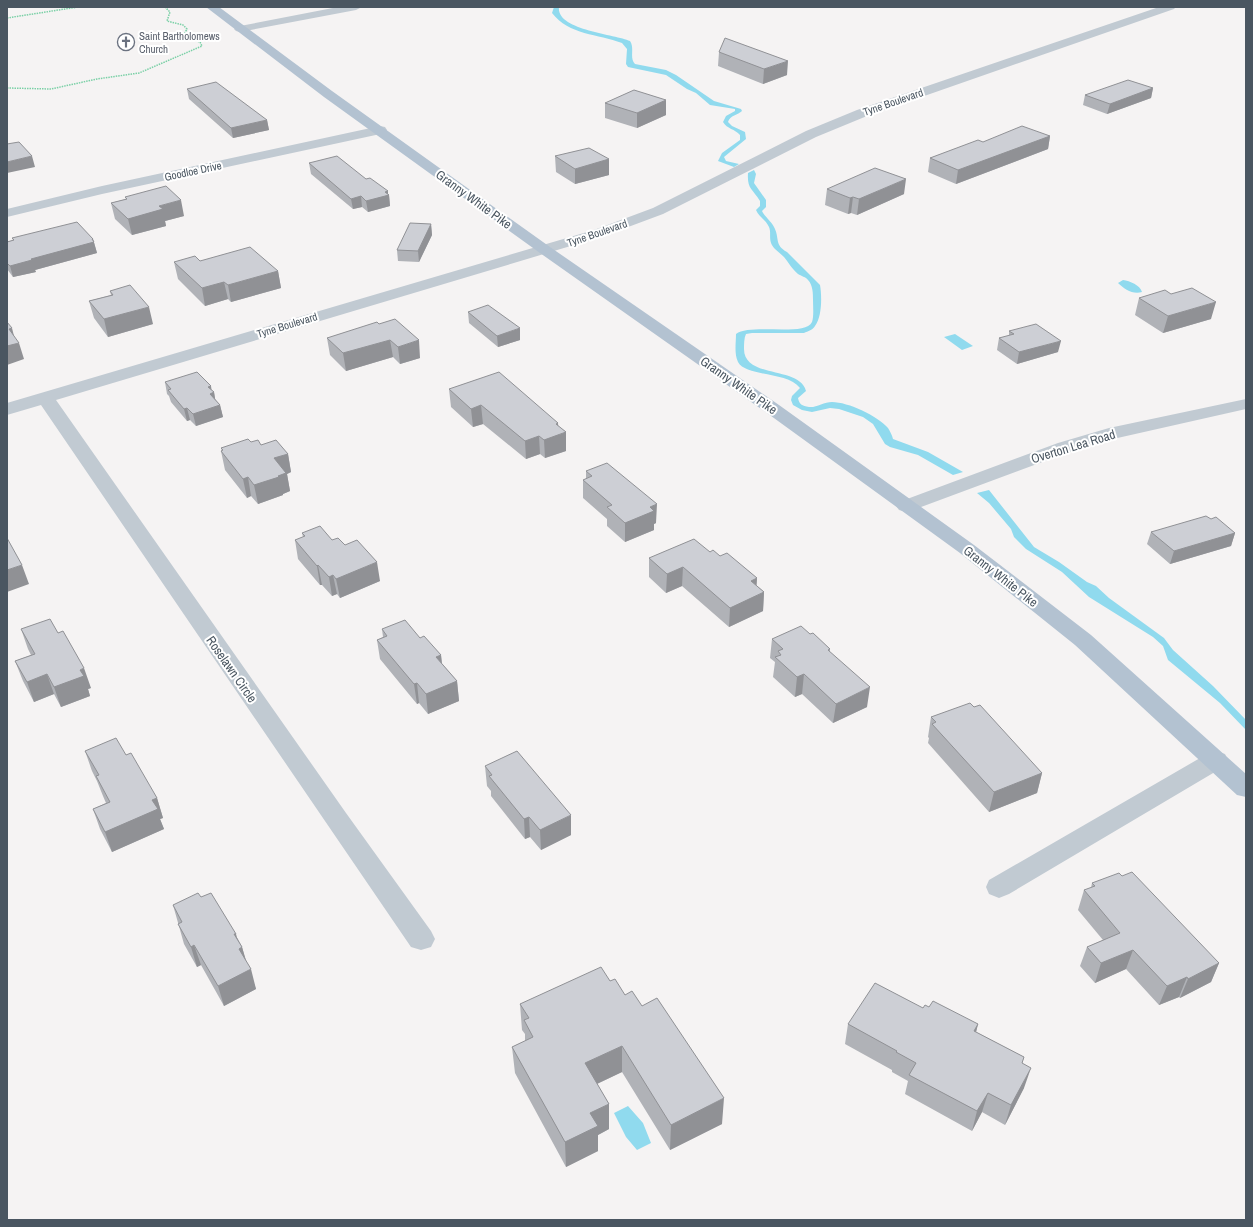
<svg xmlns="http://www.w3.org/2000/svg" width="1253" height="1227" viewBox="0 0 1253 1227" font-family="'Archivo Narrow',sans-serif">
	<rect width="100%" height="100%" fill="#f5f3f3"/>
	<path fill="#90daee" d="M554 7H559C556 30 615 34 630 41 635 48 629 58 635 64L666 70 676 75 714 101 741 109 742 111C738 115 730 115 728 122L732 126 745 132 746 139 724 157 726 161 739 164 734 167 718 161 722 153 740 140V135C735 129 727 129 723 122L726 116 735 111V109L710 105 696 93 687 89 666 75 628 67 626 64 627 49 622 43C598 34 569 35 552 13Z
		M754 170 756 174 754 183 766 200V207L762 211C765 217 771 221 774 227 780 238 774 245 787 252L820 285C822 296 822 317 815 326 813 330 808 331 804 333H752L746 334C744 338 744 344 744 349 744 379 800 366 806 391L798 398C799 404 802 406 809 407 816 408 824 402 832 402 848 402 878 416 888 428 890 431 892 435 893 439L928 452 963 472 953 475 918 455 890 447 885 444 873 424 863 417 839 409 830 408 812 412 802 410 793 405 791 400 792 396 800 388C787 371 746 377 738 362 734 354 736 342 736 334 751 323 805 337 812 322 814 316 813 307 813 300 813 294 813 285 808 280 806 277 801 276 798 274 792 269 789 263 784 257 781 254 778 252 775 249 767 241 772 234 769 227 766 220 759 217 756 210L760 206V201C752 188 747 189 748 173Z
		M1123 280C1130 281 1140 285 1142 292 1133 295 1124 289 1118 283Z
		M955 334 973 346 962 350 944 337Z
		M989 490 1034 547 1059 562 1087 582 1096 586 1109 598 1164 638 1173 650 1213 686 1246 720V730L1220 703 1168 660 1163 646 1153 637 1089 597 1062 572 1026 549 1014 537 1011 529 989 503 977 493Z
		M628 1106 643 1123 651 1143 637 1150 626 1137 614 1113Z"/>
	<g fill="none" stroke-linecap="round" stroke-linejoin="round">
		<path stroke="#7ad0a6" stroke-width="1.5" stroke-dasharray="1.5 1" stroke-linecap="butt" d="M7 18 78 7
			M7 88 51 89 97 79 139 73 202 46 200 42 183 36 187 29 183 25 167 21 170 12 165 7"/>
		<path fill="#c1cad2" fill-rule="evenodd" d="M338 7H362L356 10 240 32 236 31 234 29 236 27 240 26Z
			M1159 7H1176L1174 9 867 116 816 137 663 214 604 236 56 400 346 813 431 931 435 939 431 947 421 950 411 947 41 405 7 415V403L594 230 653 208 806 131 857 110Z
			M380 126 385 127 387 130 385 133 102 194 7 217V209L102 186Z
			M1246 399V409L1113 439 1072 451 913 510 906 512 899 510 896 506 899 502 1058 443 1109 428Z
			M1216 751 1225 754 1228 760 1225 766 1009 894 999 898 989 894 986 887 989 880 1207 754Z"/>
		<path fill="#b3c2d1" fill-rule="evenodd" d="M206 7H219L332 91 550 247 779 405 974 545 1091 635 1246 774V797L1237 795 1075 645 960 553 767 413 540 253 324 97Z"/>
	</g>
	<path fill="#b0b2b7" d="M719 52 787 75 763 84 718 66Z
		M1153 88 1151 98 1107 114 1083 105 1085 95Z
		M187 89 267 120 269 130 233 138 189 99Z
		M666 100V115L637 128 605 118V103Z
		M1050 136 1048 149 956 184 928 172 930 158 983 142Z
		M555 156 609 159V175L575 184 556 172Z
		M309 163 366 179 388 191V194L389 195 390 206 368 212 362 207 353 209 311 174Z
		M827 189 904 194 857 215 851 213 848 214 825 205Z
		M125 197 184 216 165 221 166 226 132 235 115 219 111 203 126 199Z
		M431 224 432 235 419 262 398 261 397 250Z
		M12 238 93 239 97 253 35 270 36 272 13 277 7 269V242L13 240Z
		M200 261 278 271 281 288 231 302 228 299 205 306 178 279 174 262Z
		M110 291 153 324 108 337 94 318 89 301 111 295Z
		M1139 298 1211 319 1163 333 1135 315Z
		M468 312 520 340 498 347 469 323Z
		M379 324 420 358 400 364 393 357 346 371 330 355 327 338Z
		M1009 331 1058 352 1017 364 997 350 999 338 1009 336Z
		M165 382 211 386V390L214 392 215 399 220 405 223 417 196 426 190 420 187 421 171 402 169 396 167 394Z
		M449 389 558 423V426L566 432V451L545 458 540 454 526 459 483 424 473 427 451 407Z
		M251 442 261 445 288 454 291 472 287 474 290 491 283 494V495L258 504 251 496 247 498 225 470 221 451H222L221 448Z
		M586 471 656 523 654 524V530L625 542 607 526V519L583 498V480L586 479Z
		M1211 519 1235 533 1231 546 1170 564 1147 544 1151 532Z
		M302 533 332 540 380 581 340 598 337 594 332 596 322 585H320L298 559 295 540 303 537Z
		M710 552 720 556 757 578 756 585 764 592 763 611 729 627 682 586 666 593 649 577V558Z
		M21 629 91 688 88 689 90 696 61 707 54 694 34 702 23 681 15 661 31 655 28 649Z
		M382 629 420 638 441 655 442 664 457 681 459 701 428 714 419 703 417 704 380 659 377 640 383 637Z
		M810 634 830 649V652L867 707 833 723 802 694 795 697 773 677 775 662 770 658 772 639Z
		M974 707 1042 773 1037 793 989 812 928 743 929 738 928 737 931 717Z
		M85 751 126 755 157 798 163 818 160 819 164 829 112 852 100 829 93 809 106 803 103 796 97 781 92 771Z
		M485 766 571 835 541 850 530 837 525 839 491 796V791L487 786Z
		M1122 876 1219 963 1211 982 1180 998 1179 997 1159 1005 1126 969 1095 983 1080 966 1087 947 1103 940 1078 910 1084 890 1091 888 1092 883Z
		M201 897 238 939 242 947 246 962 256 989 224 1006 201 965 197 967 184 944 173 905Z
		M610 981 625 995 722 1124 670 1150 622 1072 597 1084 609 1104V1129L598 1135V1151L566 1167 515 1073 512 1047 525 1041V1034L522 1030 520 1004Z
		M929 1007 978 1024 976 1032 1024 1057 1022 1064 1024 1088 1005 1125 982 1112 972 1131 905 1094 908 1081 892 1072V1070L845 1044 848 1024Z"/>
	<path fill="#909195" d="M788 61 787 75 763 84 764 69Z
		M1153 88 1151 98 1107 114 1110 104Z
		M666 100V115L637 128V113Z
		M267 120 269 130 233 138 231 128Z
		M1050 136 1048 149 956 184 958 170Z
		M32 156 35 167 7 173V162Z
		M609 159V175L575 184V169Z
		M906 179 904 194 857 215 859 199Z
		M388 191V195H389L390 206 368 212 366 201Z
		M361 196 362 207 353 209 351 199Z
		M853 197 851 213 848 214 850 198Z
		M181 200 184 216 165 221 166 226 132 235 128 219 159 206Z
		M431 224 432 235 419 262 418 251Z
		M93 239 97 253 35 270 36 272 13 277 10 266 31 259Z
		M278 271 281 288 231 302 228 285Z
		M224 282 228 299 205 306 202 288Z
		M1216 302 1211 319 1163 333 1168 316Z
		M149 307 153 324 108 337 104 319Z
		M12 328 16 344 19 343 24 359 7 365V346L9 329Z
		M520 328V340L498 347 497 336Z
		M390 340 393 357 346 371 343 353Z
		M419 340 420 358 400 364 398 347Z
		M1061 341 1058 352 1017 364 1019 352Z
		M211 386 212 393 214 392 216 404 212 406 208 387Z
		M220 405 223 417 196 426 193 414Z
		M481 405 483 424 473 427 471 409Z
		M187 408 190 420 187 421 184 409Z
		M558 423 559 435 566 432V451L545 458 544 440 556 424Z
		M539 436 540 454 526 459 525 441Z
		M288 454 291 472 287 474 290 491 283 494V495L258 504 254 485 274 458Z
		M248 477 251 496 247 498 243 479Z
		M657 504 656 523 654 524V530L625 542V523L650 507Z
		M1235 533 1231 546 1170 564 1174 551Z
		M377 562 380 581 340 598 336 579Z
		M22 565 29 584 7 592V570Z
		M318 565 322 585H320L317 566Z
		M683 567 682 586 666 593 667 574Z
		M333 575 337 594 332 596 329 577Z
		M757 578 756 596 764 592 763 611 729 627 730 608 751 581Z
		M441 655 443 675 436 657Z
		M84 668 91 688 88 689 90 696 61 707 54 687 80 670Z
		M47 674 54 694 34 702 27 682Z
		M804 674 802 694 795 697 797 677Z
		M457 681 459 701 428 714 426 694Z
		M417 683 419 703 417 704 414 684Z
		M870 687 867 707 833 723 836 704Z
		M1042 773 1037 793 989 812 994 792Z
		M157 798 163 818 160 819 164 829 112 852 105 832 152 800Z
		M571 815V835L541 850 540 830Z
		M529 817 530 837 525 839 524 819Z
		M234 934H236L240 948 242 947 248 967 244 969Z
		M194 945 201 965 197 967 191 947Z
		M1133 950 1126 969 1095 983 1101 963Z
		M1219 963 1211 982 1180 998 1188 979Z
		M251 969 256 989 224 1006 218 986Z
		M1187 977 1179 997 1159 1005 1167 986Z
		M978 1024 973 1044 974 1031Z
		M622 1046V1072L586 1089 585 1063Z
		M1031 1068 1024 1088 1005 1125 1011 1105Z
		M988 1093 982 1112 972 1131 977 1111Z
		M724 1098 722 1124 670 1150 671 1125Z
		M609 1104V1129L598 1135V1151L566 1167 565 1142 590 1113Z"/>
	<path fill="#cdcfd5" stroke="#909195" d="M725 38 788 61 764 69 719 52Z
		M1128 80 1153 88 1110 104 1085 95Z
		M216 82 267 120 231 128 187 89Z
		M634 90 666 100 637 113 605 103Z
		M1022 126 1050 136 958 170 930 158 978 140 983 142Z
		M19 142 32 156 7 162V144Z
		M589 148 609 159 575 169 555 156Z
		M337 156 366 179 370 178 388 191 385 192 389 195 366 201 361 196 351 199 309 163Z
		M875 168 906 179 859 199 853 197 850 198 827 189Z
		M166 186 181 200 159 206 163 209 128 219 111 203 127 199 125 197Z
		M77 222 93 239H92L94 242 31 259 32 260 10 266 7 263V242L14 240 12 238Z
		M410 223 431 224 418 251 397 250Z
		M250 247 278 271 228 285 224 282 202 288 174 262 195 256 200 261Z
		M130 285 149 307 104 319 89 301 113 295 110 291Z
		M1192 288 1216 302 1168 316 1139 298 1165 290 1171 294Z
		M488 305 520 328 497 336 468 312Z
		M395 319 419 340 398 347 390 340 343 353 327 338 377 322 379 324Z
		M7 322 12 328 9 329 19 343 7 346Z
		M1036 324 1061 341 1019 352 999 338 1014 334 1009 331Z
		M197 372 211 386 208 387 214 392 210 394 220 405 193 414 187 408 184 409 168 390 171 389 165 382Z
		M499 372 558 423 556 424 566 432 544 440 539 436 525 441 481 405 471 409 449 389Z
		M248 439 251 442 258 440 261 445 276 440 288 454 274 458 286 473 278 476 279 477 254 485 248 477 243 479 221 451 223 450 221 448Z
		M607 463 657 504 650 507 654 511 625 523 607 507 612 505 583 480 592 476 586 471Z
		M1206 516 1211 519 1216 517 1235 533 1174 551 1151 532Z
		M320 526 332 540 338 538 345 545 357 540 377 562 336 579 333 575 329 577 318 565 317 566 295 540 305 536 302 533Z
		M7 538 22 565 7 570Z
		M694 539 710 552 713 550 720 556 727 553 757 578 751 581 764 592 730 608 683 567 667 574 649 558Z
		M50 619 58 633 63 631 84 668 80 670 84 676 54 687 47 674 27 682 15 661 35 654 21 629Z
		M405 620 420 638 424 636 441 655 436 657 457 681 426 694 417 683 414 684 377 640 387 636 382 629Z
		M801 626 810 634 813 633 830 649 828 650 870 687 836 704 804 674 797 677 775 657 781 655 778 651 783 649 772 639Z
		M970 703 974 707 980 705 1042 773 994 792 932 724 936 722 931 717Z
		M116 738 126 755 131 753 157 798 152 800 158 809 105 832 93 809 110 802 96 776 99 775 85 751Z
		M517 751 571 815 540 830 529 817 524 819 489 776 492 775 485 766Z
		M1132 872 1219 963 1188 979 1187 977 1167 986 1133 950 1101 963 1087 947 1120 933 1084 890 1095 886 1092 883 1119 873 1122 876Z
		M198 893 201 897 211 893 236 934H234L242 947 239 949 251 969 218 986 194 945 191 947 178 924 182 922 173 905Z
		M601 967 610 981 615 979 625 995 632 991 642 1006 657 998 724 1098 671 1125 622 1046 585 1063 609 1104 590 1113 598 1126 565 1142 512 1047 533 1037 524 1020 529 1018 520 1004Z
		M875 983 923 1008 925 1005 929 1007 933 1001 978 1024 974 1031 1024 1057 1022 1063 1031 1068 1011 1105 988 1093 977 1111 909 1075 916 1063 896 1052 897 1051 848 1024Z"/>
	<defs>
		<g id="church-ring" transform="scale(0.9)"><circle r="9.5" fill="#fff" stroke="#6b7280" stroke-width="1.5"/><path d="M-1.2-6h2.4v3.5h3.3v2.4h-3.3V6h-2.4V-.1h-3.3v-2.4h3.3Z" fill="#6b7280"/></g>
	</defs>
	<g fill-rule="evenodd">
		<use href="#church-ring" x="126" y="42"/>
	</g>
	<g text-anchor="middle" stroke-width="4" stroke-linejoin="round" paint-order="stroke">
		<g font-size="11" fill="#5b616d" stroke="#fff" text-anchor="start">
			<text x="139" y="40">Saint Bartholomews<tspan x="139" dy="13">Church</tspan></text>
		</g>
		<g font-size="11" fill="#4a5661" stroke="#fff">
			<text transform="translate(893 102) rotate(-19)" y="4">Tyne Boulevard</text>
			<text transform="translate(193 171) rotate(-12)" y="4">Goodloe Drive</text>
			<text transform="translate(597 233) rotate(-19)" y="4">Tyne Boulevard</text>
			<text transform="translate(287 325) rotate(-17)" y="4">Tyne Boulevard</text>
		</g>
		<g font-size="13" fill="#4a5661" stroke="#fff">
			<text transform="translate(474 199) rotate(36)" y="5">Granny White Pike</text>
			<text transform="translate(739 385) rotate(35)" y="5">Granny White Pike</text>
			<text transform="translate(1073 446) rotate(-17)" y="5">Overton Lea Road</text>
			<text transform="translate(1001 576) rotate(38)" y="5">Granny White Pike</text>
			<text transform="translate(232 669) rotate(55)" y="5">Roselawn Circle</text>
		</g>
	</g>
	<rect width="1253" height="1227" fill="none" stroke="#4a5661" stroke-width="16"/>
</svg>
